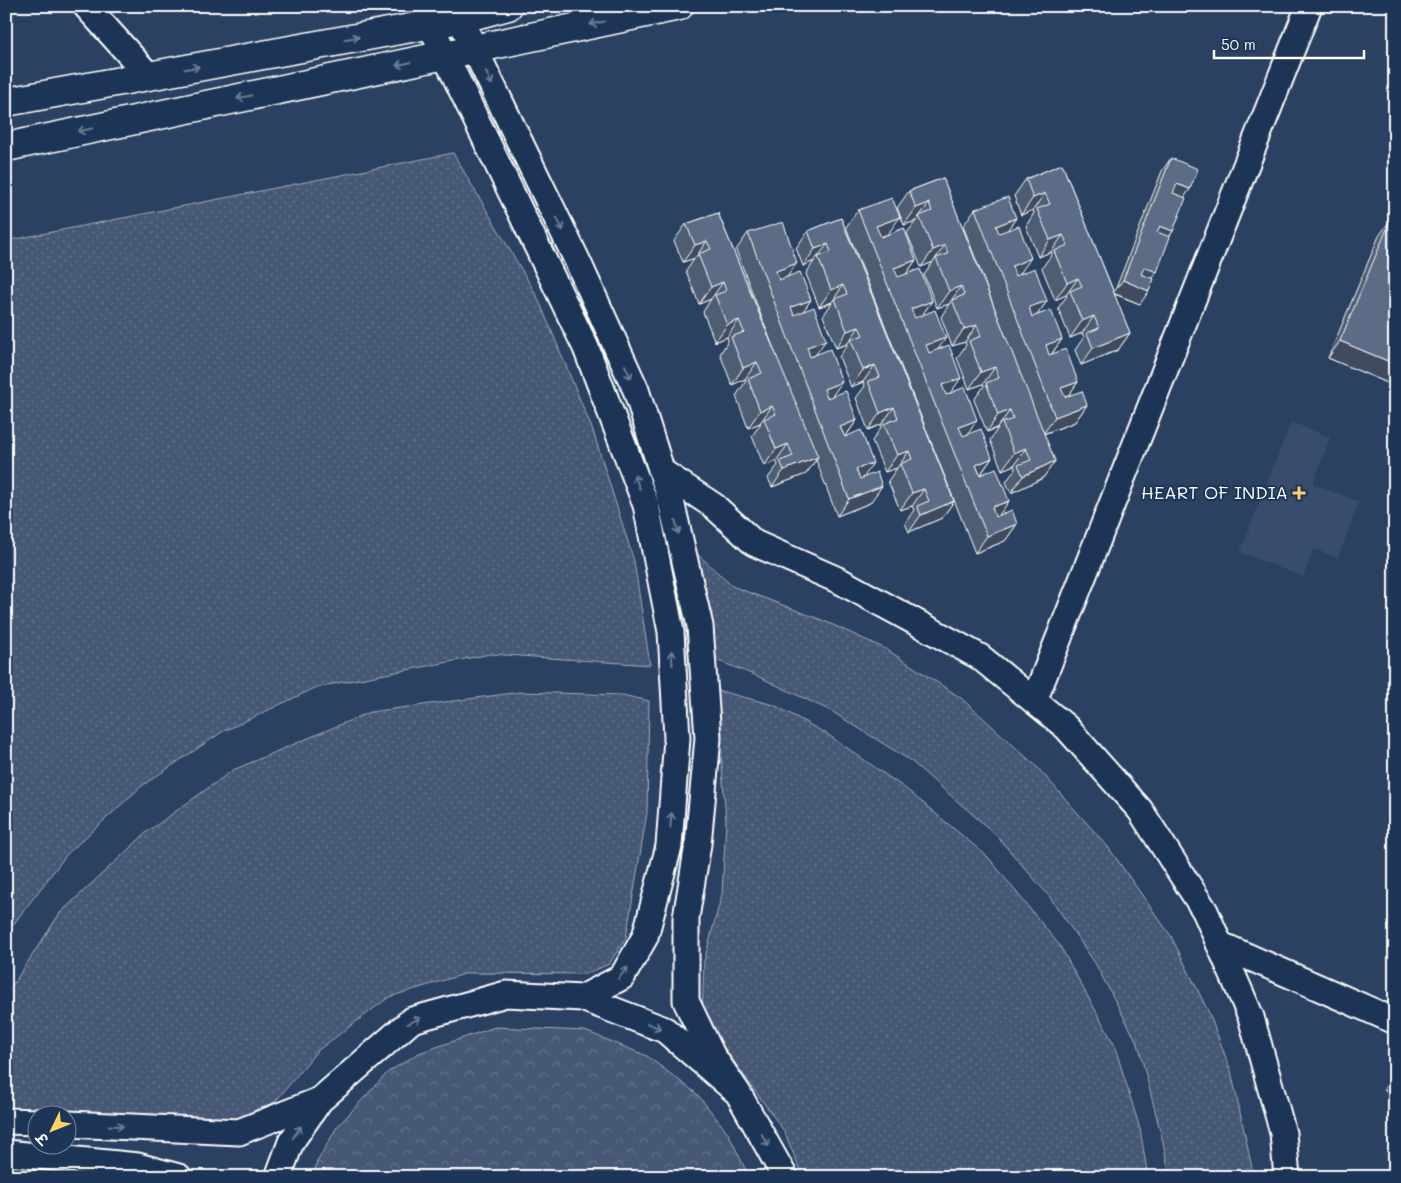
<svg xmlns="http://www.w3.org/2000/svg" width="1401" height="1183" viewBox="0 0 1401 1183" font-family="Mali,'Playpen Sans Deva',sans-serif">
	<defs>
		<pattern id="grass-dots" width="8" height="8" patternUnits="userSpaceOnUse" patternTransform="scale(1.25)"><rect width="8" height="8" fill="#465975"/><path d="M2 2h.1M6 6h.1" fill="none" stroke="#62728a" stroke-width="1.8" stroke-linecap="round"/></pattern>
		<pattern id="park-crowns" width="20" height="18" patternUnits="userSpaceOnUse" patternTransform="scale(1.25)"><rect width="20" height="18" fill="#465975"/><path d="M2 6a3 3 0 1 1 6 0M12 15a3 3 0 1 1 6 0" fill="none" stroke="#62728a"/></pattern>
	</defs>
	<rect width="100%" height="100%" fill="#2a4161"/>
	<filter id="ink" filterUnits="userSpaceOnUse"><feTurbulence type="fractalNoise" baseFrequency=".02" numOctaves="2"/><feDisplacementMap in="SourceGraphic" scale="10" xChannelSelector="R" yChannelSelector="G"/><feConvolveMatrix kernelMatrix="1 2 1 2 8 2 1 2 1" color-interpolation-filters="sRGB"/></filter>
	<g filter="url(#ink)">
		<path fill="#394e6c" d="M1291 422 1330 437 1313 484 1359 502 1338 558 1314 549 1303 577 1240 552Z"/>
		<path fill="url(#grass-dots)" stroke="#a2acba" d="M453 153 537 296 593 431 634 561 650 665 491 654 317 687 222 732 143 785 67 854 6 934V241Z
			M691 548 732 586 822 620 886 649 961 698 1036 766 1108 847 1171 936 1209 1013 1231 1071 1254 1177H1170L1163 1142 1138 1044 1095 963 1049 896 994 833 911 761 831 711 757 676 716 660Z
			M716 690 774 705 827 734 906 789 988 857 1060 946 1114 1044 1140 1129 1148 1177H803L784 1131 702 1017 704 961 722 894 726 821Z
			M521 692 622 695 649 701 647 813 626 938 609 964 586 974 468 973 389 997 317 1051 275 1102 239 1120 6 1108V995L60 913 147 832 233 770 370 712Z"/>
		<path fill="url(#park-crowns)" stroke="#a2acba" d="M495 1027 585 1031 647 1056 697 1094 728 1133 749 1177H313L317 1162 337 1127 388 1072 419 1053Z"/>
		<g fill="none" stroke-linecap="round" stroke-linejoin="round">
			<g stroke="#fff" stroke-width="29">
				<path id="minor" d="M86 6 149 76
					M460 19 577 260 636 390 671 501 700 626 708 738 698 844 686 918V1001L712 1055 738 1093
					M430 24 586 348 646 505 671 632 677 738 669 846 645 937 622 977 582 998
					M661 471 714 506 754 543 840 581 980 657 1066 727 1140 810 1205 911 1251 1017 1283 1133 1287 1177
					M1034 701 1309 6
					M1219 944 1395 1021
					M6 1121 38 1122
					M68 1124 239 1132 320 1100
					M6 1153 138 1166 179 1177
					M278 1177 291 1142 320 1100 412 1020 506 994 582 998 665 1030 738 1093 785 1177"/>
			</g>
			<g stroke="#fff" stroke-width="31">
				<path id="major" d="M6 102 460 19 508 6
					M6 147 679 6"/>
			</g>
			<use href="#minor" stroke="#1d3557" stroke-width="25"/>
			<use href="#major" stroke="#1d3557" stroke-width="28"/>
		</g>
		<path fill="#4e5d73" stroke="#fff" d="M1171 158 1190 189 1184 197 1173 231 1169 237 1152 278 1140 304 1114 294 1130 333 1118 350 1081 365 1075 350 1084 337 1082 333 1070 338 1058 308 1067 296 1066 295 1055 300 1042 268 1052 254 1051 252 1038 257 1026 226 1034 213 1033 210 1021 215 1014 196 1026 179 1062 164 1114 293 1162 171Z
			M943 178 1006 338 963 226 975 209 1016 218 1007 230 1020 274 1047 301 1037 315 1062 339 1051 355 1078 382 1068 396 1087 405 1075 422 1044 434 1055 461 1043 478 1011 493 1006 482 1015 469 1014 465 1002 470 990 440 998 428 987 432 974 400 984 386 983 384 969 389 957 358 966 345 965 342 952 346 941 317 949 304 937 308 924 275 933 262 921 267 907 233 916 221 904 225 897 208 909 191Z
			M858 210 888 234 916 260 906 274 932 301 922 315 938 349 951 393 967 434 992 458 981 474 1009 501 998 515 1017 524 1005 541 975 553 846 227Z
			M718 213 775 352 736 250 748 233 787 277 803 312 815 355 832 396 857 420 846 436 863 478 870 503 837 516 816 460 806 474 772 487 768 478 778 465 776 461 764 466 752 436 761 423H760L748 428 736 396 746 381 745 379 732 385 720 354 728 341 727 337 715 342 703 312 711 299 699 304 686 271 695 258 683 262 674 241 686 224Z
			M841 218 954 501 942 518 909 532 905 523 914 510 912 506 900 510 888 481 897 468 885 472 872 441 882 426V424L868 430 856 398 865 386 863 382 851 387 839 357 848 344H847L836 348 823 316 832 303 819 307 806 274 814 261 803 266 796 248 808 231Z
			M1391 219 1395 386 1328 358 1379 236Z
			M1395 1068V1095L1384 1090Z"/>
		<path fill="#404c5e" stroke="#fff" d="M1177 184 1190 189 1181 202 1168 197Z
			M1045 193 1033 210 1021 215 1033 198Z
			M929 203 916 221 904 225 916 208Z
			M900 217 888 234 870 241 876 226Z
			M1016 218 1004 235 988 242 996 226Z
			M1160 226 1173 231 1164 244 1151 239Z
			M1063 235 1051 252 1038 257 1050 240Z
			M707 241 695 258 683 262 695 245Z
			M828 244 814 261 803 266 815 249Z
			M945 245 933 262 921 267 933 250Z
			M1031 258 1019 275 1003 281 1012 266Z
			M916 260 904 277 887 283 894 268Z
			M797 263 785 280 768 287 776 271Z
			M1144 267 1157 272 1148 285 1135 280Z
			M1078 278 1066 295 1055 300 1067 283Z
			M1123 280 1149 291 1140 304 1113 293Z
			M723 282 711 299 699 304 711 287Z
			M843 285 832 302 819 307 831 290Z
			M961 286 949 304 937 308 949 291Z
			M811 300 799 317 782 323 791 307Z
			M932 301 920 318 903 325 911 309Z
			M1047 301 1035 318 1019 324 1029 307Z
			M1094 316 1082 333 1070 338 1082 321Z
			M739 320 727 337 715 342 727 325Z
			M977 325 965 342 952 346 964 329Z
			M859 327 847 344 836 348 847 331Z
			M1130 333 1118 350 1081 365 1093 348Z
			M946 338 934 355 918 361 926 345Z
			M1062 339 1050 356 1034 362 1046 345Z
			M826 340 814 357 797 363 807 347Z
			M1340 341 1395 364V386L1328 358Z
			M757 362 745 379 732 385 743 368Z
			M875 365 863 382 851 387 863 370Z
			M995 367 983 384 969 389 981 372Z
			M961 378 949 395 933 401 942 385Z
			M842 382 830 399 813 405 824 389Z
			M1078 382 1066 399 1049 405 1061 388Z
			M1087 405 1075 422 1043 434 1055 417Z
			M772 406 760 423 748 428 760 411Z
			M894 407 882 424 868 430 880 413Z
			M1010 410 998 427 987 432 998 415Z
			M857 420 845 437 840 427Z
			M977 420 966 437 950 443 959 427Z
			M788 444 776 461 764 466 776 449Z
			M1026 448 1014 465 1002 470 1014 453Z
			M909 451 897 468 885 472 897 455Z
			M818 457 806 474 772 487 784 470Z
			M992 458 980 475 976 465Z
			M1055 461 1043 478 1011 493 1023 476Z
			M873 463 862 480 845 486 856 469Z
			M882 486 870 503 837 516 849 499Z
			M924 489 912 506 900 510 912 493Z
			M954 501 942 518 909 532 921 515Z
			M1009 501 997 518 982 523 992 507Z
			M1017 524 1005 541 975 553 987 536Z"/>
		<path fill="#5b6c86" stroke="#fff" d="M1171 158 1198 169 1190 189 1177 184 1173 193 1186 198 1173 231 1160 226 1157 232 1170 237 1157 272 1144 267 1141 274 1154 279 1149 291 1123 280Z
			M1062 164 1130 333 1093 348 1087 333 1099 328 1094 316 1082 321 1070 291 1082 286 1078 278 1067 283 1054 251 1068 245 1063 235 1050 240 1037 209 1050 204 1045 193 1033 198 1026 179Z
			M943 178 1055 461 1023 476 1018 465 1031 460 1026 448 1014 453 1002 423 1013 419 1010 410 998 415 986 383 999 378 995 367 981 372 969 341 981 336 977 325 964 329 952 300 964 295 961 286 949 291 936 258 948 254 945 245 933 250 919 216 932 211 929 203 916 208 909 191Z
			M1008 197 1016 218 996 226 999 233 1019 226 1031 258 1012 266 1015 276 1035 268 1047 301 1029 307 1032 317 1051 310 1062 339 1046 345 1049 355 1066 349 1078 382 1061 388 1065 397 1082 391 1087 405 1055 417 975 209Z
			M892 198 900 217 876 226 881 237 904 228 916 260 894 268 898 277 920 269 932 301 911 309 915 318 935 310 946 338 926 345 929 353 949 345 961 378 942 385 946 395 965 387 977 420 959 427 963 436 981 429 992 458 976 465 980 475 996 468 1009 501 992 507 995 517 1012 510 1017 524 987 536 858 210Z
			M718 213 818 457 784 470 780 461 793 456 788 444 776 449 764 419 776 414 772 406 760 411 748 379 762 373 757 362 743 368 731 337 744 332 739 320 727 325 715 295 726 291 723 282 711 287 698 254 711 249 707 241 695 245 686 224Z
			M841 218 954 501 921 515 917 506 929 501 924 489 912 493 900 464 912 459 909 451 897 455 884 424 898 418 894 407 880 413 868 381 880 377 875 365 863 370 851 340 863 335 859 327 847 331 835 299 847 294 843 285 831 290 818 257 831 252 828 244 815 249 808 231Z
			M1391 219 1395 221V364L1340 341Z
			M783 222 797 263 776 271 779 280 800 272 811 300 791 307 794 315 814 307 826 340 807 347 810 357 830 349 842 382 824 389 827 398 846 391 857 420 840 427 845 437 861 430 873 463 856 469 860 479 877 472 882 486 849 499 748 233Z"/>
		<defs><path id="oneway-shaft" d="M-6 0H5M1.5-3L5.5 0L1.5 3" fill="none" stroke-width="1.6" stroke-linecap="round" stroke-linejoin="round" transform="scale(1.25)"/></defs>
		<g stroke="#6c7c92">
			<use href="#oneway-shaft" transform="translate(597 23) rotate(168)"/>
			<use href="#oneway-shaft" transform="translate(352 38) rotate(-10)"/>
			<use href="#oneway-shaft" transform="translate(403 64) rotate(168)"/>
			<use href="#oneway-shaft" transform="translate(192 68) rotate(-10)"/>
			<use href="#oneway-shaft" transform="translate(489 78) rotate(64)"/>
			<use href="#oneway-shaft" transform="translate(244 97) rotate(168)"/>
			<use href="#oneway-shaft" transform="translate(85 130) rotate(168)"/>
			<use href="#oneway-shaft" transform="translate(560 224) rotate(64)"/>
			<use href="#oneway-shaft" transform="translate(628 372) rotate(66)"/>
			<use href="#oneway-shaft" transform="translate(637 482) rotate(-111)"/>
			<use href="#oneway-shaft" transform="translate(677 527) rotate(77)"/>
			<use href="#oneway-shaft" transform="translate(672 658) rotate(-94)"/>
			<use href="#oneway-shaft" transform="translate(671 820) rotate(-86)"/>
			<use href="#oneway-shaft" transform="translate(623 973) rotate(-51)"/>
			<use href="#oneway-shaft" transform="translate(414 1021) rotate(-27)"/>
			<use href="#oneway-shaft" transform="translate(654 1026) rotate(21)"/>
			<use href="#oneway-shaft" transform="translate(116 1126) rotate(3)"/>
			<use href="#oneway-shaft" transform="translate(297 1132) rotate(-55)"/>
			<use href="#oneway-shaft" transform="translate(765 1140) rotate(61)"/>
		</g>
	</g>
	<path fill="#ffd166" stroke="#1d3557" stroke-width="2" d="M1296.5 485.5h5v5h5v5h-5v5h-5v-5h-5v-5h5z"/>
	<g text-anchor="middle" stroke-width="4" stroke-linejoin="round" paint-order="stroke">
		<g font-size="18" fill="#fff" stroke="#1d3557" text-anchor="end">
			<text x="1288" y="499">HEART OF INDIA</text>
		</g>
	</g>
	<rect width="1401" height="1183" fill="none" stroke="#1d3557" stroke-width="25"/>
	<rect x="12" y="12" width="1376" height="1158" fill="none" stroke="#fff" stroke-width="2" filter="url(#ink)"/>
	<g transform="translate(52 1130) rotate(227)"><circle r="24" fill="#1d3557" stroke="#77869a"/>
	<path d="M0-4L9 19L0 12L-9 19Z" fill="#ffd166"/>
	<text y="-8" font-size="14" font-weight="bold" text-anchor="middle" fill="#ffffff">उ</text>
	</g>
	<path d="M1214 50v8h150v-8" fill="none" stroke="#ffffff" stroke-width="2.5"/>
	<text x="1221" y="50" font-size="15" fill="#ffffff" stroke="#1d3557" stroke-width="4" paint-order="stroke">50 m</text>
</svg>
